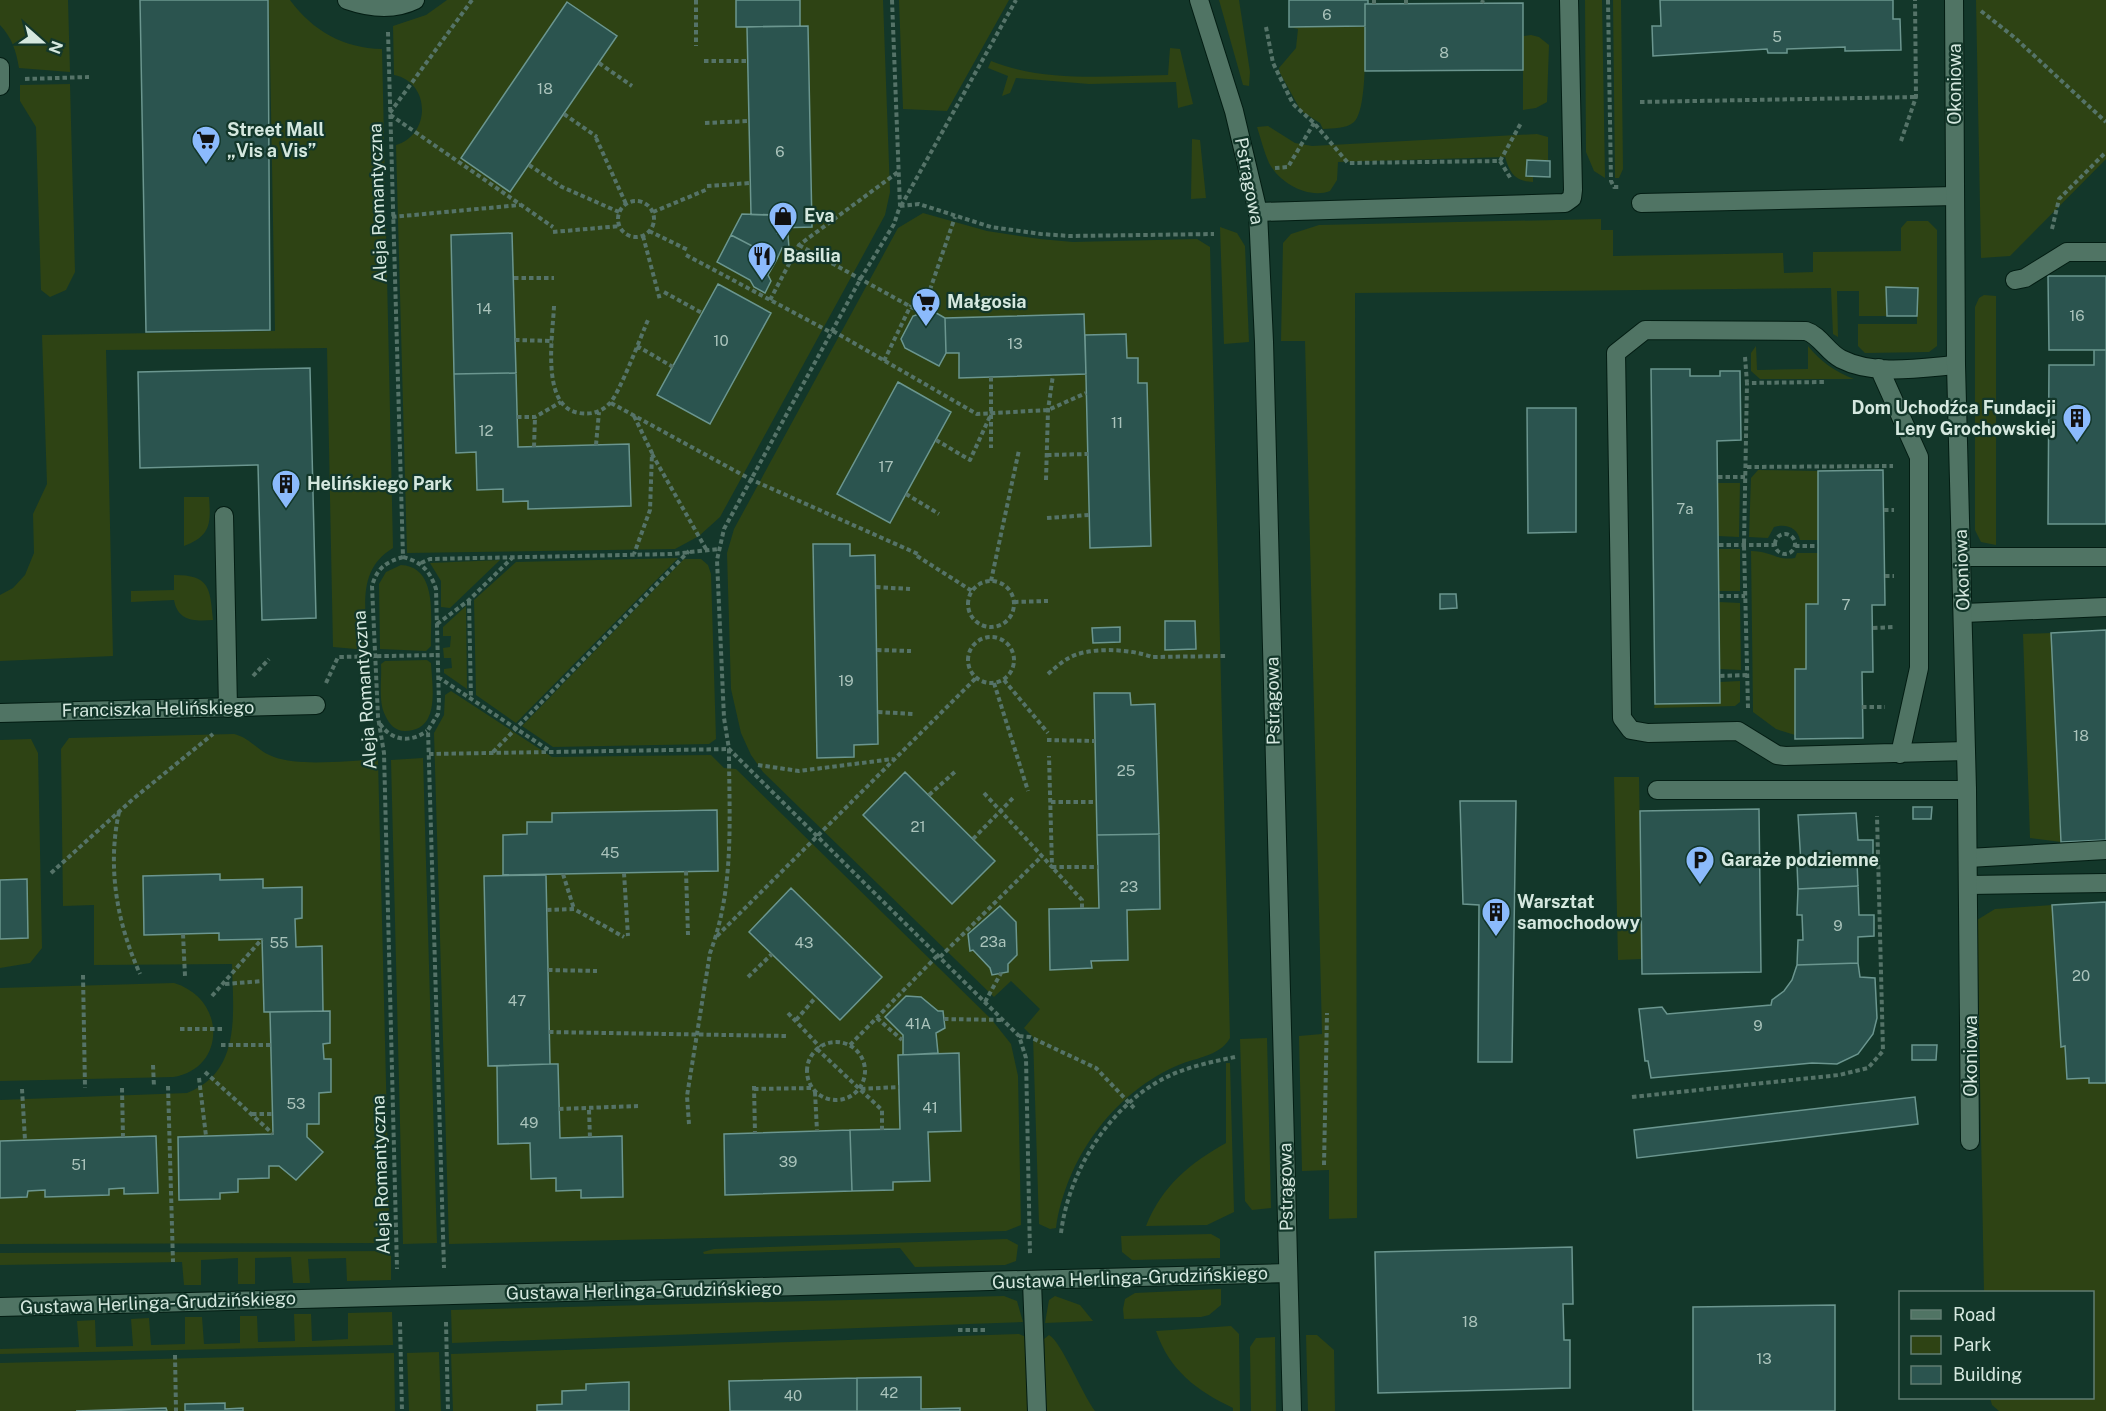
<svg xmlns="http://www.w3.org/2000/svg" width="2106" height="1411" viewBox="0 0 2106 1411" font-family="'Public Sans',sans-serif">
	<rect width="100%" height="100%" fill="#13372a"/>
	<path fill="#2e4314" d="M0 0H68L70 72 19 68C16 50 12 38 0 25Z
		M269 0H290C313 31 343 48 382 49L393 548C355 571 367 610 367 650L333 647 327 348 106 350 113 656 0 661V595L13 588 25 575 34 553 33 514 47 484 42 335 275 331Z
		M447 0H883L890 192 885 215 720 517 699 536 675 549 407 553 396 145C431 135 431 82 394 75L393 26 426 15Z
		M899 0H1009L947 111 903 109Z
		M1219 0H1239L1250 72 1249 86 1243 85Z
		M1585 0H1602L1605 178 1594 171 1586 152Z
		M1613 0H1621L1623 169 1619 178H1615Z
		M1976 0H2106V159L2010 256 1981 258Z
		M1365 26C1365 45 1367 110 1354 122 1346 129 1333 128 1323 129L1320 123 1301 111 1280 73 1279 68 1296 48 1298 29 1289 27Z
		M1531 35 1539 37 1549 45 1547 102 1536 108 1523 110V36Z
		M1170 48 1180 49 1193 104 1178 108 1176 82 1089 84 1016 78 1010 93 1002 96 1008 76 988 68 991 61C1047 83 1109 76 1168 75Z
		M70 84 75 272 66 290 50 297 41 290 36 127 20 101V85Z
		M1268 126 1295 143 1312 146 1537 134 1548 137V161L1527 160 1526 176H1533V182C1514 181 1510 173 1505 157L1338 162 1337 180 1330 191C1309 199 1280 184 1269 163 1264 152 1261 139 1257 127Z
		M1192 139 1200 140 1206 198 1191 199Z
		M923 213 987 231 1040 239 1073 242 1197 239 1210 247 1230 1038C1220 1057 1192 1058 1174 1067 1111 1096 1066 1160 1056 1228L1050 1229 1039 1224 1033 1037 1024 1028 1040 1009 1011 981 994 997 763 772 751 755 741 733 731 689 727 553 734 529 898 228Z
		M1601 219V230H1613V256L1783 253 1784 273 1813 272V252L1901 251V228L1907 221H1928L1937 230V346L1929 352 1865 353 1858 346V324H1917V288L1887 287V316H1859V291H1837L1838 337 1833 334 1831 288 1355 293 1357 1218 1329 1219V1170L1302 1171 1299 1036 1322 1034 1305 341H1281L1283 243 1291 234 1319 225Z
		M1220 227 1237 233 1245 246 1249 342 1224 344Z
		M1984 295 1996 296V545L1981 542 1975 530V307L1979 298Z
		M1756 346 1757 370 1808 369V346C1821 362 1834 371 1854 379H1760L1751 371V353Z
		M1758 470 1818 471V540H1800C1798 528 1786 523 1774 527L1768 538 1749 537 1751 478Z
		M1718 483H1740L1739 537 1718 536Z
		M184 497H209C211 523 211 536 184 546Z
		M1718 549H1740V591H1719Z
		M1751 551C1771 551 1777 561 1795 558L1797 553H1818V604L1806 605V669L1795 670V735L1776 729 1753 712Z
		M678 558 516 723 476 695 474 600 516 562Z
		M684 559H701L708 565 711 574 716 739 709 744 553 747 522 726Z
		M500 560 450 608 441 607V581L430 563Z
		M401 565C439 567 430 620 431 646L426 651 380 649 379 584 386 572Z
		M174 575C210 575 210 588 213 620 195 621 178 622 174 600L131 602V591L174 590Z
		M1719 602 1740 603 1741 670 1720 669Z
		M466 606 467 689 444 673V669L452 668 451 658H444L443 648 450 647 451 636H443V627Z
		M2051 633 2061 842 2030 838 2023 634Z
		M427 660 431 663C432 686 441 731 405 731 395 731 389 724 385 715 378 701 382 680 381 664L385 661Z
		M1740 681V702L1735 706 1654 708 1655 704 1720 703V682Z
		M451 691 552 757 711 755 724 768 736 769 992 1020 1011 1044 1018 1076 1021 1225 1006 1231 449 1244 434 733 444 715 445 695Z
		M234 734C251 738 258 752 274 757 301 767 348 760 378 760L390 1243 0 1244V1100L187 1093C242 1072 233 1012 232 964L94 965V905L63 906 61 749 69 738Z
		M31 739 38 753 42 948 30 963 0 968V740Z
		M423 758 437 1243 403 1244 391 760Z
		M1614 777H1639L1642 959 1618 960Z
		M2052 905 2061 1046H2065L2067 1079 2089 1078V1083H2106V1411H1999L1992 1405 1990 1398H2092V1292H1984L1977 920 1995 909Z
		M174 983C227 999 226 1069 173 1077L0 1081V988Z
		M1267 1038 1271 1208 1252 1210 1245 1201 1240 1039Z
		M1226 1063H1230L1234 1212 1207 1225 1146 1226C1162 1186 1190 1163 1226 1143Z
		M1211 1234 1220 1239V1258L1132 1260 1122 1252 1121 1236Z
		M1007 1239 1018 1245 1016 1261 1005 1265 915 1267 900 1248 704 1254 703 1252 714 1249Z
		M391 1251V1280L347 1281 346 1258 308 1259 310 1283H293L291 1257 255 1258V1284H238V1258L201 1260V1285H184L182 1262 0 1265V1253Z
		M1221 1289V1305L1209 1315 1201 1317 1124 1319 1123 1309 1125 1299 1135 1293Z
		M1004 1296 1017 1301 1023 1322 452 1343 451 1310Z
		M1055 1296 1080 1305 1093 1321 1045 1323 1049 1300Z
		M392 1312 393 1345 0 1354V1349L79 1347 77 1321 95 1320 96 1347 133 1346 131 1319 149 1318 151 1345 185 1344V1317H202L204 1344 240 1343V1316H257L258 1342 295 1341 294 1314H311L312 1341 348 1339V1313Z
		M1231 1326 1239 1334 1240 1411H1233V1408C1196 1390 1170 1371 1156 1331Z
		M1019 1334 1026 1337 1029 1411H453L451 1354Z
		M1049 1335C1061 1341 1082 1394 1095 1411H1046L1044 1339Z
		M1306 1335H1317L1334 1350 1335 1411H1308Z
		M1275 1337 1276 1411H1251L1250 1347 1256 1338Z
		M439 1352 441 1411H409L407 1353Z
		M394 1353 395 1411H0V1363Z"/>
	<path fill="#2b544f" stroke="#6b968f" stroke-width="1.5" d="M140 0H268L270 330 146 332Z
		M736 0H800V26L736 27Z
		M1289 0H1368V4H1365V26L1289 27Z
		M1660 0H1893V19H1900L1901 50 1845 51V47L1787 49V53H1768L1767 49 1653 56 1652 26H1661Z
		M567 2 617 36 510 192 461 158Z
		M1523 3V70L1365 71V4Z
		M808 26 812 227 777 228V215H751L747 27Z
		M1527 160 1550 161V177L1526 176Z
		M742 214 777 215V233L788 235 789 248H782L777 259 731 235Z
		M512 233 516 373 454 374 451 235Z
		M731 235 777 259 768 275 771 281 765 293 754 287 750 280 717 262Z
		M2048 276H2106V350H2049Z
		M718 284 771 313 710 424 657 395Z
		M1886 287 1918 288 1917 316H1887Z
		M931 310 945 318 946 353 939 366 905 348 901 339 913 316Z
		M1084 314 1086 374 959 378V353H946L945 318Z
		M1126 334 1127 358H1138V383H1147L1151 546 1090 548 1085 335Z
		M2094 350H2106V524H2048L2049 365H2094Z
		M310 368 316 618 262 620 258 465 140 468 138 372Z
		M1651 369H1690V376H1720V371H1740L1741 440 1717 441 1720 703 1655 704Z
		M516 373 518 447 629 444 631 506 528 509V501L503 502V489L477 490 476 452 456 453 454 374Z
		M898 382 951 412 890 523 837 494Z
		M1527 408H1576V532L1528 533Z
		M1883 470 1885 605H1872L1873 672H1862L1863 738 1795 739V669H1806V604H1818V471Z
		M813 544H850V556L875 555 878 744 854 745V757L817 758Z
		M1440 594H1456L1457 608 1440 609Z
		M1165 621H1195L1196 649 1165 650Z
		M1120 627V642L1093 643 1092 628Z
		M2106 630V840L2061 842 2051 633Z
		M1094 693H1130L1131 705 1155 704 1159 834 1097 835Z
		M905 772 995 861 952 904 863 815Z
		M1460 801H1516L1512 1062H1478L1479 905 1463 904Z
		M1913 807H1932L1931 819H1913Z
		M1759 809 1761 972 1642 974 1640 811Z
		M717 810 718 871 503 875V835L527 834V822H552V813Z
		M1856 813 1858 840H1873V862H1857L1858 886 1798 889 1797 864H1801L1798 815Z
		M1159 834 1160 909 1127 910 1128 960 1091 961 1092 968 1050 970 1049 909 1099 908 1097 835Z
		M220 874V880L263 879V888L302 887V918L295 919 296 947 322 946 323 1011 264 1012 262 939 219 940V933L144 935 143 876Z
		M546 875 550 1064 488 1066 484 876Z
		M27 879 28 938 0 939V880Z
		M1858 886 1859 915H1874V936L1858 937V963L1797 965 1798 940H1803L1802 915H1797L1798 889Z
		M791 888 882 977 840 1020 749 932Z
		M2106 902V1083H2089V1078L2067 1079 2065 1046 2061 1047 2052 905Z
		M1000 906 1016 922 1017 955 1008 964V972L992 975 990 968 973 950 970 951 968 934Z
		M1858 963 1860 977 1875 978 1877 1018 1873 1034 1858 1054 1837 1064 1812 1063 1651 1078 1648 1061H1645L1639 1009 1662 1007 1667 1014 1771 1005 1772 1000 1784 991 1792 980 1797 965Z
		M906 996 921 997 938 1011H943L945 1028 936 1033 938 1053 903 1055V1035L885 1017Z
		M330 1011V1043L323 1044 324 1059H331V1092L319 1093V1124H307V1137L323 1152 296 1180 279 1166H269V1178L238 1179V1192L220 1193V1199L179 1200 178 1137 273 1134 270 1012Z
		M1912 1045H1937L1936 1060H1912Z
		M959 1053 961 1131 928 1132 930 1181 893 1182V1190L852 1191 850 1130 900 1129 898 1055Z
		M550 1064H558L560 1138 622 1136 623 1197 581 1198V1190L556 1191V1178L531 1179 530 1143 498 1144 497 1066Z
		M1915 1097 1918 1124 1637 1158 1634 1130Z
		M850 1130 852 1191 725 1195 724 1134Z
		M156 1136 158 1193 124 1194V1188L109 1189V1195L45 1197V1190L28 1191 27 1197 0 1198V1141Z
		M1572 1247 1573 1304H1563L1564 1340H1570V1388L1378 1393 1375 1252Z
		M1835 1305V1411H1693V1307Z
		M921 1377V1409L960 1408V1411H857V1378Z
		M857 1378V1411H730L729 1381Z
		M629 1382V1411H537V1405L562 1404V1391L586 1390V1384Z
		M225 1403V1409L243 1408V1411H185V1404Z
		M166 1408 167 1411H76Z"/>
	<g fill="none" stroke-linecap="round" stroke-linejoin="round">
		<g stroke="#031d13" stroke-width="20">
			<path id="lane" d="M347 0C370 8 393 11 415 0
				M0 67V86
				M1641 203 1955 196
				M1258 212 1565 203 1572 198 1573 190 1569 0
				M2015 280 2025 278 2067 252H2106
				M1956 365C1920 368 1874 376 1841 359 1827 352 1820 335 1806 331L1645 330 1616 353 1622 718 1631 730 1648 733 1738 731 1777 755 1785 756 1966 751
				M1879 368 1919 457V668L1900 754
				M224 516 228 708
				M1962 557H2106
				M1964 613 2106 607
				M1657 790H1967
				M1968 858 2106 850
				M1969 885 2106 883
				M1032 1282 1037 1411"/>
		</g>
		<g stroke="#031d13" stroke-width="20">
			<path id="street" d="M1199 0 1234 111 1258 212 1264 342 1292 1411
				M1954 0 1956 365 1967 790 1970 1141
				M0 713 316 705
				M0 1307 1288 1273"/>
		</g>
		<path stroke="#557368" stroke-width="4" stroke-dasharray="4.5 3" stroke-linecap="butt" d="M472 0 389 114 553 227
			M696 0V46
			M892 0 900 206 894 224 861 278 724 529 717 560 724 718 729 749 1019 1036 1026 1058 1030 1254
			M1374 0V4
			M1406 0V4
			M1608 0 1611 181 1614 187H1620
			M1482 3 1483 0
			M1981 11 2014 37 2106 122
			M1266 27 1273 63 1293 104 1314 123 1348 163 1500 161 1511 179
			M388 32 403 557C386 562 377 568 372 586L378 717 384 753 397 1269
			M704 61H748
			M599 63 632 86
			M25 79 89 77
			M1640 102 1916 97
			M564 114 597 137
			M705 123 749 121
			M596 138 626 204
			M1901 141 1916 97 1915 0
			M1500 161 1521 123
			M529 165 562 187 619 212
			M1275 168 1288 167 1314 123
			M707 186 750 183
			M618 219a18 18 0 1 1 36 0a18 18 0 1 1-36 0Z
			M900 206 919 204 991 227 1041 234 1070 236 1214 234
			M901 206 1016 0
			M653 212 708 189
			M392 217 520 205
			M2052 229 2059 199 2106 152
			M649 231 688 250
			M553 232 620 226
			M643 236 660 300
			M799 245 922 313 955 217
			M686 255 832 333
			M514 278H554
			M664 292 702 313
			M770 300 799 245 898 172
			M554 306C553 334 540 407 579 413 591 415 601 412 609 404 619 395 641 336 648 320
			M833 331 977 414 1048 410 1086 393
			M515 340 553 341
			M637 346 673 367
			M1745 357 1747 383
			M884 361 911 305
			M991 377V448
			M611 403 750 479 918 554
			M634 416 652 453 650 510 634 554
			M517 417H535L561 402
			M936 440 970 460 992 412
			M596 445 599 412
			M534 447 535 417
			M652 454 706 549
			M1047 455 1088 454
			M1747 467 1893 466
			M1718 477H1747
			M1046 480 1048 410 1053 375
			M906 494 939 514
			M1884 510H1894
			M1047 518 1089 515
			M1775 544a10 10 0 1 1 20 0a10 10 0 1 1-20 0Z
			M1719 545H1774
			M1795 546H1818
			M917 556 972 591
			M403 557C422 562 430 571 436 589L439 704 438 714 428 730 444 1268
			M421 563 430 559 672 554 719 549
			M1885 576H1894
			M991 581 1019 450
			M968 604a23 23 0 1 1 46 0a23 23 0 1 1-46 0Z
			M876 587 910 589
			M1719 596H1745
			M469 601 471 699
			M1014 602 1048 601
			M437 624 468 601 512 558
			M1873 628 1894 627
			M968 660a23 23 0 1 1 46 0a23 23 0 1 1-46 0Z
			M877 650 911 651
			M1048 674C1054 669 1060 663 1067 659 1087 646 1131 649 1152 657L1226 656
			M253 676 269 659
			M1720 676 1747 675
			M438 677 550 751
			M1004 680 1048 733
			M326 683 338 657 437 655
			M994 683 1028 791
			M1862 707H1885
			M1748 708 1744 545 1747 383 1825 382
			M878 712 914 714
			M380 724C392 741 410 743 427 731
			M1047 740 1095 741
			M493 752 689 551
			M429 754 729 749C729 818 735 887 710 953L687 1096 689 1124
			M758 765 799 771 893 759
			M984 793 1052 867 1049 756
			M929 795 957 770
			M1051 802H1096
			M119 812C107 868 117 923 140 974
			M973 839 1014 797
			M686 871 688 935
			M51 873 133 799 213 734
			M624 873 628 936
			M563 874 574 909
			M1082 908V900L1052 867H1098
			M547 910 574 909 624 937
			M183 934 185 976
			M717 936 976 678
			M940 957 1042 856
			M548 970 597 971
			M83 975 85 1088
			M748 977 772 954
			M225 984 263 981
			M212 996 262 939
			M985 1002 1001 973
			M788 1013 820 1047
			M877 1018 902 1040
			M944 1019 1001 1020
			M796 1020 816 997
			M180 1029H223
			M549 1032 787 1036
			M1019 1036 1030 1037 1096 1068 1134 1108
			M807 1071a29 29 0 1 1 58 0a29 29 0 1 1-58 0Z
			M221 1045H271
			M850 1045 938 955
			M817 1049 882 1110V1130
			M153 1065 154 1087
			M205 1072 273 1134
			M199 1078 206 1136
			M168 1086 173 1262
			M754 1086 755 1133
			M122 1088 123 1137
			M22 1089 25 1140
			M754 1089 812 1088
			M861 1089 899 1087
			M815 1092 817 1131
			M1632 1097 1839 1075 1868 1068 1883 1051 1877 816
			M559 1109 638 1106
			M589 1110 590 1138
			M252 1114H272
			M1324 1165 1327 1013
			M1061 1233C1069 1168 1114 1097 1178 1072 1196 1065 1216 1061 1235 1057
			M400 1322 402 1411
			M446 1322 448 1411
			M958 1330H988
			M175 1355 176 1411"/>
		<use href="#lane" stroke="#507464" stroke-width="18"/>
		<use href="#street" stroke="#507464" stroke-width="18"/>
	</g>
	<defs>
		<g id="supermarket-pin" transform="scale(1.5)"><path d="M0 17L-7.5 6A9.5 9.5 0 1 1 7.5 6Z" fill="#8bbafc" stroke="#13372a"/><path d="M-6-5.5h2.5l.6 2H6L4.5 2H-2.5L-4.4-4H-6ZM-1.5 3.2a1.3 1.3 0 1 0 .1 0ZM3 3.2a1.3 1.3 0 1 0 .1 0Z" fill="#111"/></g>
		<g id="shop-pin" transform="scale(1.5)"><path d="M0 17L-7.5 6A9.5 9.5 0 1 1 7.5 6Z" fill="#8bbafc" stroke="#13372a"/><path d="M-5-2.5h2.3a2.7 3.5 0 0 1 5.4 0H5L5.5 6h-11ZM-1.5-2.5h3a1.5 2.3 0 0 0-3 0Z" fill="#111"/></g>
		<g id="restaurant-pin" transform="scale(1.5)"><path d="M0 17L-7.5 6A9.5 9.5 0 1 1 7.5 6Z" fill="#8bbafc" stroke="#13372a"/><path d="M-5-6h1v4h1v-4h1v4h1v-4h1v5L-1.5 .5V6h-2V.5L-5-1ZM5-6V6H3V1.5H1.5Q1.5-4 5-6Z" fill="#111"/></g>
		<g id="building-pin" transform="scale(1.5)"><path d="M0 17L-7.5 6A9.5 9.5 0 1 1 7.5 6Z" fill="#8bbafc" stroke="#13372a"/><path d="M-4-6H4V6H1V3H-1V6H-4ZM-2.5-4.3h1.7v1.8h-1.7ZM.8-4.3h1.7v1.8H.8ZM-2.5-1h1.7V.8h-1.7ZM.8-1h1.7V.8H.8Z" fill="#111"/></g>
		<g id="parking-pin" transform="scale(1.5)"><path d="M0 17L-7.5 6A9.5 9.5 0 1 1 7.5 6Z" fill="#8bbafc" stroke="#13372a"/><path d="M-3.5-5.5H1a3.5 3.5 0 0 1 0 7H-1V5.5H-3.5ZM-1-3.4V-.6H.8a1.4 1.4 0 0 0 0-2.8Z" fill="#111"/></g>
	</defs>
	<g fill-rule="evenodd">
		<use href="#supermarket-pin" x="206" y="140"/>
		<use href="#shop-pin" x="783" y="216"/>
		<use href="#restaurant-pin" x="762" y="256"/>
		<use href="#supermarket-pin" x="926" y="302"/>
		<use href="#building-pin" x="2077" y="418"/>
		<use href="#building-pin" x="286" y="484"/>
		<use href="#parking-pin" x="1700" y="860"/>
		<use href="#building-pin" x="1496" y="912"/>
	</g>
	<g text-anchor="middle" stroke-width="4.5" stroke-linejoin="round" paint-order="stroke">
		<g font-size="15" fill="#aac3bb">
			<text x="1327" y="20">6</text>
			<text x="1777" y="42">5</text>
			<text x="1444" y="58">8</text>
			<text x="545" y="94">18</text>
			<text x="780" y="157">6</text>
			<text x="484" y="314">14</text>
			<text x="2077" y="321">16</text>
			<text x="721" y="346">10</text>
			<text x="1015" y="349">13</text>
			<text x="1117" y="428">11</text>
			<text x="486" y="436">12</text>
			<text x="886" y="472">17</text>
			<text x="1685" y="514">7a</text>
			<text x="1846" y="610">7</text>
			<text x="846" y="686">19</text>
			<text x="2081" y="741">18</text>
			<text x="1126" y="776">25</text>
			<text x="918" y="832">21</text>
			<text x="610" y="858">45</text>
			<text x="1129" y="892">23</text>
			<text x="1838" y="931">9</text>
			<text x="993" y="947">23a</text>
			<text x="279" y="948">55</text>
			<text x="804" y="948">43</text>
			<text x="2081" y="981">20</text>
			<text x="517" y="1006">47</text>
			<text x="918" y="1029">41A</text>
			<text x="1758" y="1031">9</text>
			<text x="296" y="1109">53</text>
			<text x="930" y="1113">41</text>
			<text x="529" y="1128">49</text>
			<text x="788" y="1167">39</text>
			<text x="79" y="1170">51</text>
			<text x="1470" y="1327">18</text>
			<text x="1764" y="1364">13</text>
			<text x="889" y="1398">42</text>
			<text x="793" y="1401">40</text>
		</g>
		<g font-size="18" fill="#d5e8df" stroke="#13372a">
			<text transform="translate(1955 84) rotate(-90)" y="6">Okoniowa</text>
			<text transform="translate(1249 181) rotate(79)" y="6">Pstrągowa</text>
			<text transform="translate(378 203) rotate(-92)" y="6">Aleja Romantyczna</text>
			<text transform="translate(1962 570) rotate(-92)" y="6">Okoniowa</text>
			<text transform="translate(365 690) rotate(-94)" y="6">Aleja Romantyczna</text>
			<text transform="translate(1273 701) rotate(-91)" y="6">Pstrągowa</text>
			<text transform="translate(158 709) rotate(-1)" y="6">Franciszka Helińskiego</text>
			<text transform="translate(1971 1056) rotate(-90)" y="6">Okoniowa</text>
			<text transform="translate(381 1175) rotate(-92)" y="6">Aleja Romantyczna</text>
			<text transform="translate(1286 1187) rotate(-91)" y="6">Pstrągowa</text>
			<text transform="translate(1130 1278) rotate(-2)" y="6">Gustawa Herlinga-Grudzińskiego</text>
			<text transform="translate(644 1291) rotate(-1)" y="6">Gustawa Herlinga-Grudzińskiego</text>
			<text transform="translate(158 1303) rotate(-2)" y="6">Gustawa Herlinga-Grudzińskiego</text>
		</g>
		<g font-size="18" font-weight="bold" fill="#d5e8df" stroke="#13372a" text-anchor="start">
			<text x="227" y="136">Street Mall<tspan x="227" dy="21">„Vis a Vis”</tspan></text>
			<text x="804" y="222">Eva</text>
			<text x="783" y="262">Basilia</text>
			<text x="947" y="308">Małgosia</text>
			<text x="2056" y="414" text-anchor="end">Dom Uchodźca Fundacji<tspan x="2056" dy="21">Leny Grochowskiej</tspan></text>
			<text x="307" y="490">Helińskiego Park</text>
			<text x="1721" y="866">Garaże podziemne</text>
			<text x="1517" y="908">Warsztat<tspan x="1517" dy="21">samochodowy</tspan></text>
		</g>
	</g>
	<rect x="1899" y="1291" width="195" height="108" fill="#13372a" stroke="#617e72" stroke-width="1.5"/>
	<rect x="1911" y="1310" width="30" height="9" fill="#507464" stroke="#617e72" stroke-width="1.5"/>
	<text x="1953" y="1321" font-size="18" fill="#d5e8df">Road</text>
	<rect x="1911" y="1336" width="30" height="18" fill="#2e4314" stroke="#617e72" stroke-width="1.5"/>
	<text x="1953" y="1351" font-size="18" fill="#d5e8df">Park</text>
	<rect x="1911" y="1366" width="30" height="18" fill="#2b544f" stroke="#617e72" stroke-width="1.5"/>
	<text x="1953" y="1381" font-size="18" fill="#d5e8df">Building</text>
	<g transform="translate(42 42) rotate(111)" stroke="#13372a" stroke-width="4.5" paint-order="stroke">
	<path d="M0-4.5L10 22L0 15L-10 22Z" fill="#d5e8df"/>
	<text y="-9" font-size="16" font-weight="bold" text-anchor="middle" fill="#d5e8df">N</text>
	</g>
</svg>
